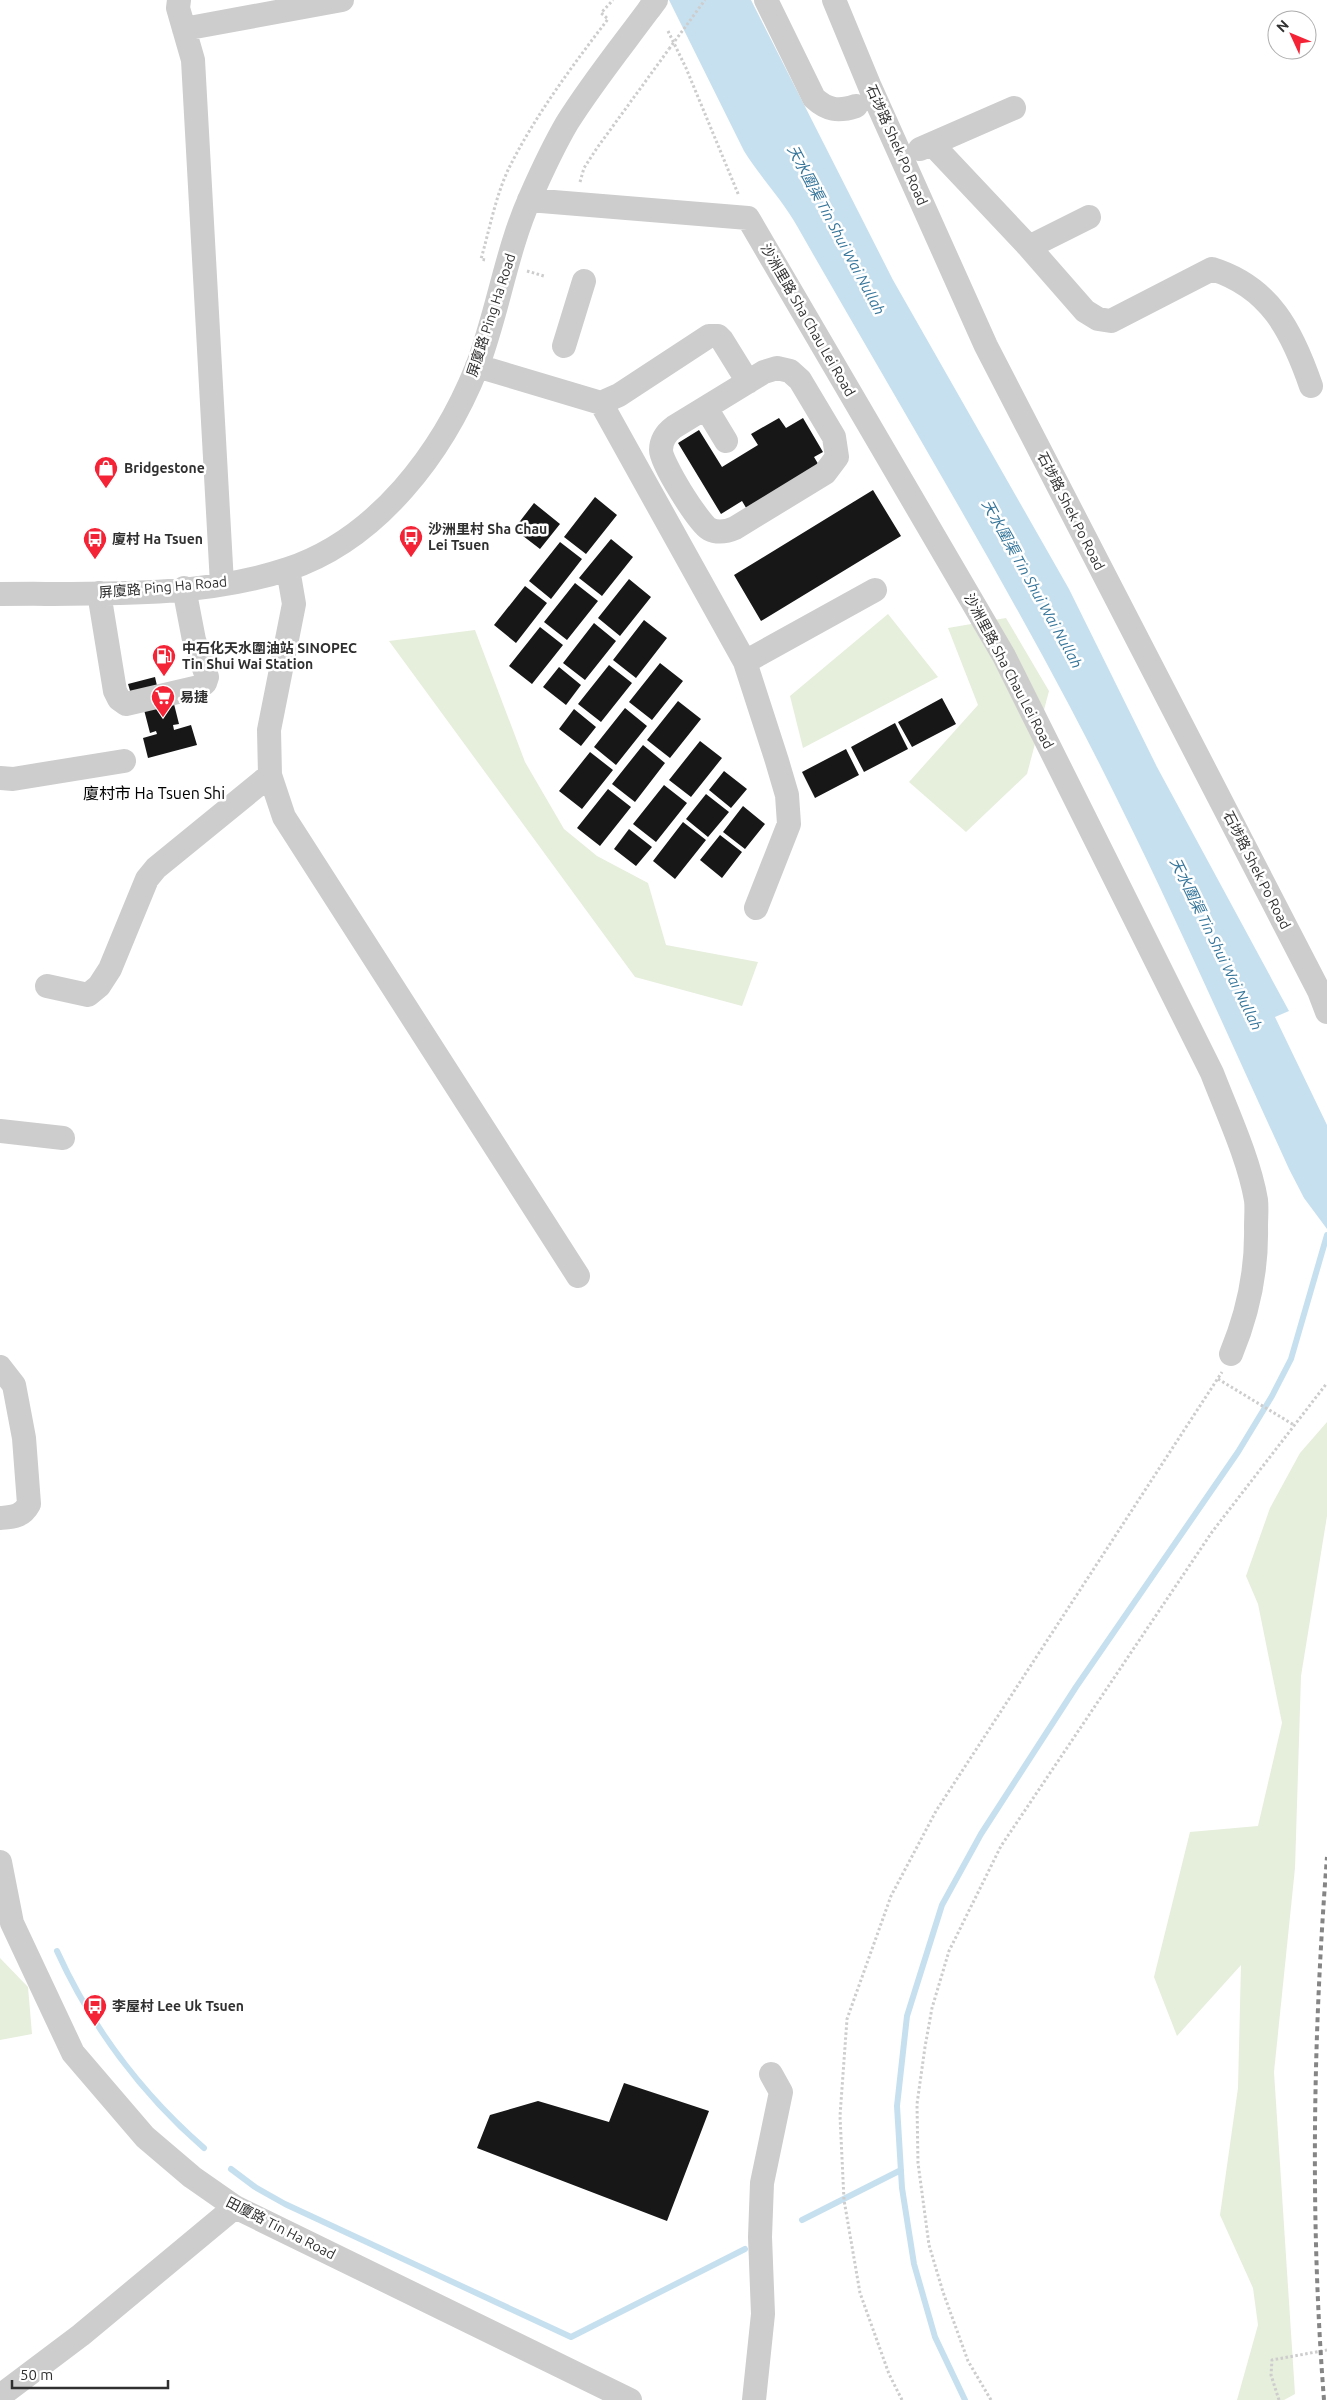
<svg xmlns="http://www.w3.org/2000/svg" width="1327" height="2400" viewBox="0 0 1327 2400" font-family="Ubuntu,'Noto Sans SC',sans-serif">
	<rect width="100%" height="100%" fill="#fff"/>
	<path fill="#e6eedc" d="M888 614 938 677 803 748 790 696Z
		M1006 618 1049 691 1027 774 966 832 909 782 978 705 948 628Z
		M475 630 525 762 564 829 597 856 648 883 666 945 758 962 742 1006 635 977 389 641Z
		M1327 1422V1516L1301 1676 1295 1868 1274 2072 1295 2394 1284 2400H1237L1258 2325 1253 2288 1220 2215 1238 2088 1241 1965 1177 2036 1154 1977 1190 1832 1258 1826 1282 1723 1258 1604 1246 1576 1270 1508 1300 1453Z
		M0 1958 28 1987 32 2034 0 2040Z"/>
	<path fill="#c7e0ef" d="M669 0H751L893 280 1069 589 1157 767 1289 1011 1275 1017 1327 1125V1229L1304 1198 1289 1169C1218 1014 1149 856 1069 705 983 543 888 386 797 226 782 199 760 177 744 151Z"/>
	<g fill="none" stroke-linecap="round" stroke-linejoin="round">
		<path stroke="#c7e0ef" stroke-width="6" d="M57 1951C91 2026 142 2094 204 2148
			M231 2169 255 2187 285 2204 571 2337 745 2249
			M802 2220 901 2170
			M965 2400 935 2337 914 2264 902 2188 897 2106 907 2016 942 1905 981 1834 1076 1687 1238 1452 1272 1396 1291 1359 1327 1235"/>
	</g>
	<path fill="#171717" d="M779 418 786 428 803 418 823 452 814 457 820 467 748 511 742 501 721 514 678 443 699 430 722 467 758 445 751 434Z
		M873 490 901 536 761 621 734 575Z
		M595 497 617 515 586 554 564 537Z
		M534 503 560 524 540 549 514 529Z
		M611 539 633 557 602 596 579 578Z
		M560 542 582 559 551 599 529 581Z
		M629 579 651 597 620 636 598 618Z
		M575 583 598 601 567 640 544 622Z
		M525 586 547 603 516 643 494 625Z
		M644 620 667 638 636 678 613 660Z
		M594 623 616 641 585 680 563 663Z
		M540 627 563 645 532 684 509 666Z
		M660 663 683 681 652 720 629 702Z
		M609 665 632 683 601 722 578 704Z
		M559 667 581 685 566 705 543 687Z
		M155 677 160 699 172 696 179 724 173 725 174 730 191 725 197 745 148 758 143 738 157 734 156 731 150 733 142 702 134 704 128 684Z
		M942 698 956 724 912 747 898 722Z
		M678 701 701 719 670 758 647 740Z
		M625 708 647 726 616 765 594 747Z
		M574 709 596 727 581 746 559 729Z
		M895 723 908 749 864 772 851 747Z
		M700 741 722 758 691 797 669 780Z
		M643 745 665 763 635 802 612 784Z
		M846 749 859 775 815 798 802 772Z
		M590 752 613 770 582 809 559 791Z
		M724 771 747 789 731 808 709 790Z
		M664 785 687 803 656 842 633 824Z
		M608 789 631 807 600 846 577 828Z
		M706 794 729 812 708 837 686 819Z
		M743 806 765 824 745 849 723 832Z
		M683 822 706 840 675 879 653 861Z
		M629 829 652 847 636 866 614 849Z
		M720 835 742 852 722 878 700 860Z
		M624 2083 709 2111 667 2221 477 2148 490 2115 538 2101 609 2122Z"/>
	<g fill="none" stroke-linecap="round" stroke-linejoin="round">
		<path stroke="#cdcdcd" stroke-width="3" stroke-dasharray="2.5 2.5" stroke-linecap="butt" d="M668 31 686 68 739 196
			M580 182 584 168 597 148 669 49
			M485 260 481 259C490 228 496 193 511 164 537 113 573 65 608 19L601 13 613 0
			M527 271 544 276
			M1218 1379 1294 1425
			M902 2400 889 2374 860 2293 844 2200 840 2116 847 2019 891 1896 936 1811 1222 1372
			M991 2400 968 2361 943 2292 929 2245 918 2163 917 2104 925 2047 932 2008 949 1951 1001 1846 1212 1532 1327 1383
			M1279 2400 1271 2375 1272 2360 1327 2350"/>
		<path stroke="#cdcdcd" stroke-width="24" d="M179 0 178 8 193 60 222 584
			M766 0 814 98C827 110 838 112 856 106
			M834 0 870 87 986 346 1319 991 1327 1012
			M184 29 342 0
			M932 144 1029 247 1089 217
			M920 149 1014 108
			M529 200 748 218 1004 656 1212 1073C1227 1112 1249 1159 1256 1200 1257 1208 1256 1218 1256 1227 1257 1271 1248 1313 1231 1354
			M1029 247 1085 311 1098 319 1111 321 1212 269C1270 287 1292 331 1311 386
			M564 346 584 281
			M477 366 601 403 745 662 777 761 787 795 789 824 756 908
			M777 368 790 371 800 380 834 437 837 457 825 473 735 528C726 532 717 533 709 529 698 522 661 463 661 450 661 440 666 433 674 427L764 372Z
			M601 403 619 395 709 336H718L722 340 748 382
			M706 408 726 441
			M288 569 294 604 269 730 270 775 284 817 578 1276
			M99 593 115 691 119 699 126 704 199 687 205 683 207 677 194 640 184 588
			M0 594C93 593 198 599 288 569 378 539 443 452 477 367 498 312 506 252 530 198 541 173 553 147 567 123 592 83 622 46 650 8
			M745 662 875 590
			M0 778 13 779 124 761
			M47 986 88 995 99 986 110 969 147 879 156 868 270 775
			M0 1131 63 1138
			M0 1367 14 1385 24 1438 29 1504C22 1517 13 1517 0 1518
			M0 1862 12 1923 73 2053 145 2137 192 2177 235 2207 630 2400
			M0 2396 81 2335 235 2207
			M754 2400 763 2314 760 2237 762 2183 781 2092 771 2074"/>
		<path stroke="#858585" stroke-width="4" stroke-dasharray="5 4" stroke-linecap="butt" d="M1324 2400C1310 2220 1313 2037 1327 1857"/>
		<path stroke="#cdcdcd" stroke-width="3" stroke-dasharray="2.5 2.5" stroke-linecap="butt" d="M669 49 705 0"/>
		<path stroke="#cdcdcd" stroke-width="24" d="M650 8 656 0"/>
	</g>
	<defs>
		<g id="shop-pin" transform="scale(1.25)"><path d="M0 17L-7.5 6A9.5 9.5 0 1 1 7.5 6Z" fill="#f52336" stroke="#fff"/><path d="M-5-2.5h2.3a2.7 3.5 0 0 1 5.4 0H5L5.5 6h-11ZM-1.5-2.5h3a1.5 2.3 0 0 0-3 0Z" fill="#fff"/></g>
		<g id="bus-pin" transform="scale(1.25)"><path d="M0 17L-7.5 6A9.5 9.5 0 1 1 7.5 6Z" fill="#f52336" stroke="#fff"/><path d="M-5-6H5V4H4V6H2V4H-2V6H-4V4H-5ZM-3.5-4V0h7V-4ZM-3.5 1.2v1.5H-2V1.2ZM2 1.2v1.5H3.5V1.2Z" fill="#fff"/></g>
		<g id="fuel-pin" transform="scale(1.25)"><path d="M0 17L-7.5 6A9.5 9.5 0 1 1 7.5 6Z" fill="#f52336" stroke="#fff"/><path d="M-5.5-6h7V0h2V4h1.3V-2.5L3-4.5l.8-.8L6-3V5H2.5V1h-1V6h-7ZM-4.2-4.7v3.2H.2V-4.7Z" fill="#fff"/></g>
		<g id="supermarket-pin" transform="scale(1.25)"><path d="M0 17L-7.5 6A9.5 9.5 0 1 1 7.5 6Z" fill="#f52336" stroke="#fff"/><path d="M-6-5.5h2.5l.6 2H6L4.5 2H-2.5L-4.4-4H-6ZM-1.5 3.2a1.3 1.3 0 1 0 .1 0ZM3 3.2a1.3 1.3 0 1 0 .1 0Z" fill="#fff"/></g>
	</defs>
	<g fill-rule="evenodd">
		<use href="#shop-pin" x="106" y="468"/>
		<use href="#bus-pin" x="411" y="537"/>
		<use href="#bus-pin" x="95" y="539"/>
		<use href="#fuel-pin" x="164" y="656"/>
		<use href="#supermarket-pin" x="163" y="697"/>
		<use href="#bus-pin" x="95" y="2006"/>
	</g>
	<g text-anchor="middle" stroke-width="5" stroke-linejoin="round" paint-order="stroke">
		<g font-size="14" fill="#303030" stroke="#fff">
			<text transform="translate(897 145) rotate(66)" y="5">石埗路 Shek Po Road</text>
			<text transform="translate(491 315) rotate(-72)" y="5">屏廈路 Ping Ha Road</text>
			<text transform="translate(808 320) rotate(60)" y="5">沙洲里路 Sha Chau Lei Road</text>
			<text transform="translate(1071 511) rotate(63)" y="5">石埗路 Shek Po Road</text>
			<text transform="translate(163 587) rotate(-5)" y="5">屏廈路 Ping Ha Road</text>
			<text transform="translate(1009 671) rotate(62)" y="5">沙洲里路 Sha Chau Lei Road</text>
			<text transform="translate(1257 870) rotate(63)" y="5">石埗路 Shek Po Road</text>
			<text transform="translate(281 2228) rotate(27)" y="5">田廈路 Tin Ha Road</text>
		</g>
		<g font-size="14" font-weight="bold" fill="#303030" stroke="#fff" text-anchor="start">
			<text x="124" y="473">Bridgestone</text>
			<text x="428" y="534">沙洲里村 Sha Chau<tspan x="428" dy="16">Lei Tsuen</tspan></text>
			<text x="112" y="544">廈村 Ha Tsuen</text>
			<text x="182" y="653">中石化天水圍油站 SINOPEC<tspan x="182" dy="16">Tin Shui Wai Station</tspan></text>
			<text x="180" y="702">易捷</text>
			<text x="112" y="2011">李屋村 Lee Uk Tsuen</text>
		</g>
		<g font-size="15" font-style="italic" fill="#35759a" stroke="#fff">
			<text transform="translate(836 230) rotate(62)" y="5">天水圍渠 Tin Shui Wai Nullah</text>
			<text transform="translate(1032 584) rotate(61)" y="5">天水圍渠 Tin Shui Wai Nullah</text>
			<text transform="translate(1216 944) rotate(64)" y="5">天水圍渠 Tin Shui Wai Nullah</text>
		</g>
		<g font-size="16" fill="#000" stroke="#fff">
			<text x="154" y="799">廈村市 Ha Tsuen Shi</text>
		</g>
	</g>
	<g transform="translate(1292 35) rotate(314)"><circle r="24" fill="#ffffff" stroke="#acacac"/>
	<path d="M0-4L9 19L0 12L-9 19Z" fill="#f52336"/>
	<text y="-8" font-size="14" font-weight="bold" text-anchor="middle" fill="#303030">N</text>
	</g>
	<path d="M12 2380v8h156v-8" fill="none" stroke="#303030" stroke-width="2.5"/>
	<text x="20" y="2380" font-size="15" fill="#303030" stroke="#ffffff" stroke-width="4" paint-order="stroke">50 m</text>
</svg>
